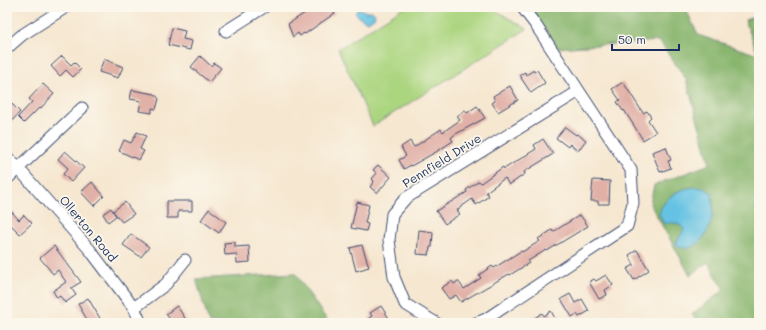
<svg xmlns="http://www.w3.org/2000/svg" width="766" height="330" viewBox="0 0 766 330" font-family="Mali,sans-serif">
	<rect width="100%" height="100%" fill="#fbf7ec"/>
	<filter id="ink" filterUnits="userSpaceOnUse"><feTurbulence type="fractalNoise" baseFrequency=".025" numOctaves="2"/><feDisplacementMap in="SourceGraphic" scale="8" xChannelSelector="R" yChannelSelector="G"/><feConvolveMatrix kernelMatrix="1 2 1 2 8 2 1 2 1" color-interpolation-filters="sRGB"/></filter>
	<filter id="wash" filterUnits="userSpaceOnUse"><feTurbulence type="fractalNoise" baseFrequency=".012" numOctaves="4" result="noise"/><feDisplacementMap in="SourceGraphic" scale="16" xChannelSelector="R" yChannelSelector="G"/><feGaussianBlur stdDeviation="0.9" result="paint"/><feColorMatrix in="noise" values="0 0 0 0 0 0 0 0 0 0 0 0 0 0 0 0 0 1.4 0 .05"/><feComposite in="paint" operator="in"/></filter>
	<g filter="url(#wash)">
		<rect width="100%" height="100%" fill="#f6e7d0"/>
		<path fill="#acd580" stroke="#64826f" d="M404 7H490L527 29 373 126 338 49Z"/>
		<path fill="#89b66e" stroke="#527266" d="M533 7H685L698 35 758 55 745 20 759 15V323H698L692 314 724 290 708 262 690 275 650 204 654 185 710 164 686 79 659 41 557 48 544 27 528 10Z
			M295 273 329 323H209L196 279Z"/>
		<path fill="#65c2e3" stroke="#4078a0" d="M359 8 366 12 372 11 375 14 374 18 367 22 359 17 355 13Z
			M696 187 704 188 712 193C713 203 714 212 711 222 707 237 691 257 675 244L684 230C679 222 673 222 664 224L659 213C665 197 679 188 696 187Z"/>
		<g id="blocks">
			<path fill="#e1b0a7" d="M314 7H331L335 13 305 34 304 33 300 36 298 33 293 37 288 24Z
				M172 28 185 31 183 39 192 41 190 50 168 45Z
				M62 56 71 65 74 62 81 69 73 77 66 70 60 76 51 66Z
				M200 56 211 66 214 63 221 68 209 82 191 67Z
				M104 59 123 67 118 78 99 72Z
				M534 70V72L537 70 545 83 531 93 521 78H522L520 75 525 72 526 75Z
				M623 82 643 113 647 111 651 117 648 120 656 132 643 140 624 110 623 111 617 102 620 100 612 89Z
				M43 84 54 94 40 109 39 108 24 123 18 117 32 102 29 99Z
				M510 86 518 100 498 112 492 103 495 101 493 96Z
				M132 90 155 94 159 99 156 109 152 108V113L139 111 141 101 130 99Z
				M12 104 20 112 11 122 7 118V109Z
				M477 106 485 118 454 135 451 138 453 141 436 152 411 166V165L404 169 399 160 406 156 401 147 410 141 414 147 441 129 443 132 460 120 457 116 465 110 467 113Z
				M565 127 576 135 577 134 586 140 578 151 570 144 568 147 556 138Z
				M137 132 146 136 140 149 144 151 139 160 119 151 124 140 131 143Z
				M543 139 553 154 524 172 525 174 509 185 505 178 486 192 489 196 476 205 472 199 457 210 460 214 445 224 436 211 467 192 466 190 479 181 481 183 503 167 504 169 536 149 534 145Z
				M666 147 671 160 668 161 671 168 660 172 652 152Z
				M65 151 84 168 71 182 63 174 68 168 58 159Z
				M378 165 391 177 377 193 370 187 374 181 372 179 377 173 373 170Z
				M593 180 610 181 609 204H598V201H591Z
				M92 182 104 196 94 206 81 192Z
				M167 201H192V211H178V218H167Z
				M125 202 134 214 122 222 113 211Z
				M357 202 369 205 365 223 368 224 366 231 351 228Z
				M111 208 116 216 108 222 103 214Z
				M209 209 226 222 219 233 201 220Z
				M11 211 19 220 24 215 32 223 20 234 11 225 7 229V215Z
				M580 215 588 226 547 251 546 250 528 261 529 263 510 275 509 274 461 302 456 295 449 299 441 288 452 281 454 284 458 281 464 289 481 278 479 275 492 266 494 268 521 251 522 252 540 241 538 239 552 230 553 232Z
				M419 230 433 232 432 247H430L429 255 417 254Z
				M131 234 149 247 141 257 123 245Z
				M235 242V247L249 246 250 262 237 263 236 254 225 255 224 243Z
				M362 245 369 267 356 271 350 248Z
				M54 246 81 282 71 288 76 295 65 303 60 296 57 298 53 291 66 282 58 270 53 274 40 258Z
				M637 250 649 270 634 280 627 269 634 265 629 255Z
				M606 275 613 285 605 290 607 295 599 299 589 282 594 279 596 281Z
				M570 294 575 303 582 299 589 311 579 317 577 314 572 317 561 299Z
				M88 298 101 320 95 323H89L78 304Z
				M177 306 188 323H173L166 314Z
				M381 306 392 323H371L369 318 372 316 370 313Z
				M551 311 556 320 551 323H527L542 313 544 316Z"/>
		</g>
	</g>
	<g filter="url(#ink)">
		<use href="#blocks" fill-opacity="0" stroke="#3c4b6f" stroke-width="1"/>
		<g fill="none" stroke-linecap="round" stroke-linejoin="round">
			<g stroke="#3c4b6f" stroke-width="13">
				<path id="minor" d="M226 31 264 7
					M7 48 22 35 66 7
					M7 157 18 168 90 250 134 308 141 323
					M7 179 82 108
					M134 308 166 284 185 260
					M436 323 405 304 394 277 389 240 392 214 406 198 579 91
					M476 323 486 319 627 226 633 203 631 170 535 24 522 7"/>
			</g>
			<use href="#minor" stroke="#fff" stroke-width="11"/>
		</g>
	</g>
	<g text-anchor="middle" stroke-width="3.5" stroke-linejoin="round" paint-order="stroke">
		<g font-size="12" fill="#1b2f5e" stroke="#fbf7ec">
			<text transform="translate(442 161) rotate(-32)" y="4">Pennfield Drive</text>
			<text transform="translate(88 229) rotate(50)" y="4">Ollerton Road</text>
		</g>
	</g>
	<rect width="766" height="330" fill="none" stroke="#fbf7ec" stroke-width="24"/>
	<path d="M612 44v6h67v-6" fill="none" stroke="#1b2f5e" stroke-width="2"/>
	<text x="618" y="44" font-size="12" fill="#1b2f5e" stroke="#fbf7ec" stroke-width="3" paint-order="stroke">50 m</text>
</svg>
